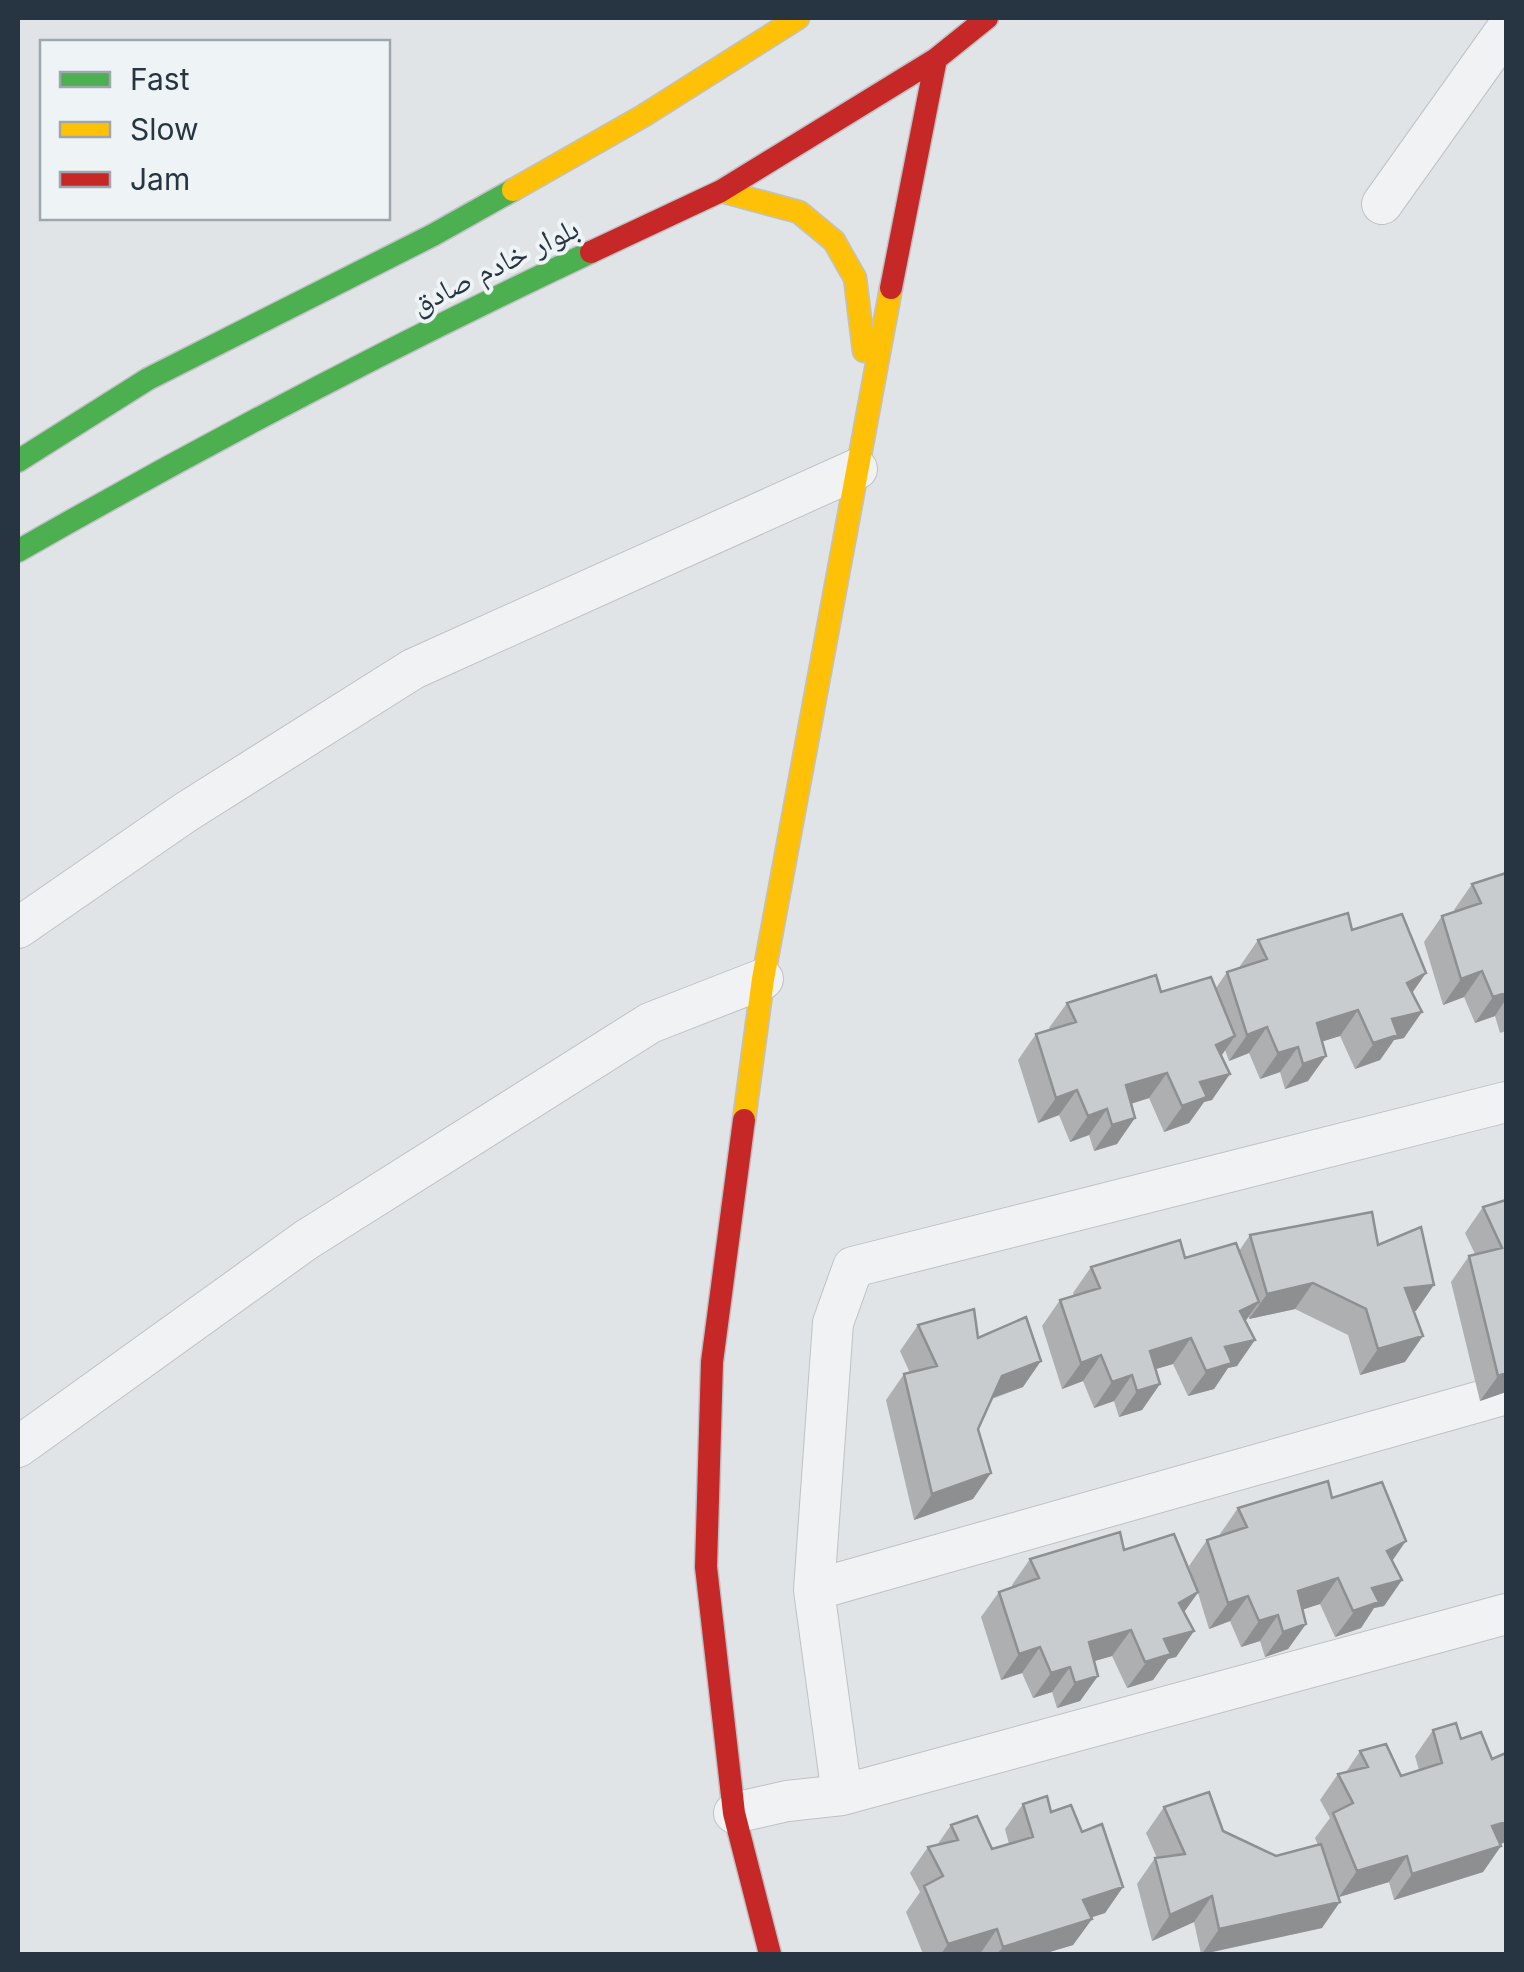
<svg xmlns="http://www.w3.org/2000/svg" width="1524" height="1972" viewBox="0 0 1524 1972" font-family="Inter,'Noto Naskh Arabic',sans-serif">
	<rect width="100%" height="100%" fill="#e1e4e6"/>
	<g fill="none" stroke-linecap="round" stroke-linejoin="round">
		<g stroke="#bfc2c4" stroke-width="42">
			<path id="street" d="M1382 204 1506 30
				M18 928 186 812 413 669 857 469
				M18 1447 306 1240 650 1023 763 979
				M814 1590 1506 1394
				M842 1795 814 1590 833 1323 853 1267 1506 1102
				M734 1813 787 1801 842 1795 1506 1614"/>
		</g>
		<g stroke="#bfc2c4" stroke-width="25">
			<path id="fast" d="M18 461 148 379 433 235 513 190
				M18 551C205 444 396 344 591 252"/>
		</g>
		<g stroke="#bfc2c4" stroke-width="25">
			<path id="slow" d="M513 190 643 116 798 18
				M721 191 799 212 834 241 855 278 864 351
				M744 1120 763 979 891 288"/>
		</g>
		<g stroke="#bfc2c4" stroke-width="25">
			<path id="jam" d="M591 252 721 191 936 59 987 18
				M891 288 936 59
				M744 1120 712 1362 706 1567 734 1813 770 1954"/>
		</g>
		<use href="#street" stroke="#f0f2f3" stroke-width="40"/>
		<use href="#fast" stroke="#4caf50" stroke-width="22"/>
		<use href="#slow" stroke="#ffc107" stroke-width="22"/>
		<use href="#jam" stroke="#c62828" stroke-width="22"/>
	</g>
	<path fill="#adafb1" d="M1506 873V1031L1500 1033 1495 1016 1475 1023 1464 997 1443 1005 1424 942 1442 916 1455 912 1454 910 1472 884Z
		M1352 930 1412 993 1404 1038 1394 1040 1380 1060 1355 1069 1340 1036 1322 1041 1308 1081 1285 1089 1280 1072 1260 1079 1249 1053 1229 1061 1225 1050 1221 1056 1212 1100 1204 1102 1189 1123 1164 1132 1149 1098 1131 1104 1117 1144 1094 1151 1089 1135 1070 1142 1059 1115 1038 1123 1018 1060 1036 1034 1050 1030 1049 1028 1067 1003 1216 988 1227 972 1240 968V966L1258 940Z
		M1506 1200V1392L1480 1401 1451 1282 1469 1256 1475 1254 1465 1233 1483 1207Z
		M1250 1235 1378 1245 1416 1311H1414L1405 1362 1360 1375 1348 1335 1295 1309 1249 1319V1317L1245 1321 1237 1366 1228 1368 1214 1389 1188 1396 1173 1364 1156 1369 1160 1384 1142 1410 1119 1417 1114 1401 1094 1408 1083 1381 1062 1389 1042 1326 1060 1300 1074 1296 1073 1293 1091 1267 1239 1251Z
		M918 1325 978 1338 1023 1387 992 1399 978 1429 973 1499 914 1520 886 1400 904 1374 910 1373 900 1351Z
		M1332 1498 1392 1561 1402 1580 1384 1606 1374 1608 1361 1628 1335 1637 1320 1604 1302 1609 1306 1624 1288 1649 1265 1657 1260 1641 1241 1647 1230 1621 1209 1629 1198 1593 1184 1612 1194 1631 1176 1657 1168 1659 1153 1680 1127 1688 1112 1656 1094 1661 1098 1676 1080 1701 1057 1708 1052 1692 1033 1698 1022 1673 1001 1680 981 1617 999 1592 1013 1587 1012 1585 1030 1559 1124 1550 1195 1584 1189 1566 1207 1540 1221 1536 1220 1534 1238 1508Z
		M1433 1730 1461 1739 1492 1759 1506 1753V1842L1501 1844V1846L1483 1872 1394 1900 1389 1882 1339 1897 1322 1928 1204 1954H1201L1194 1922 1152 1941 1137 1884 1155 1858H1157L1146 1833 1164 1807 1223 1831 1276 1856 1318 1845 1315 1838 1330 1818 1320 1800 1338 1774 1346 1772 1360 1751 1401 1776 1419 1770 1415 1756Z
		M1023 1804 1051 1812 1082 1832 1123 1887 1105 1913 1091 1918 1092 1919 1073 1945 1043 1954H923L906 1912 920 1892 910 1873 928 1847 937 1845 951 1825 992 1849 1009 1844 1005 1829Z"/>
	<path fill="#8d8f90" d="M1482 971 1464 997 1443 1005 1461 979Z
		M1426 973 1408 999 1407 983Z
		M1506 993V999L1495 1016 1475 1023 1493 997Z
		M1358 1010 1340 1036 1299 1049 1317 1023Z
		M1422 1012 1404 1038 1394 1040 1380 1060 1355 1069 1392 1019Z
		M1267 1027 1249 1053 1229 1061 1247 1035Z
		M1235 1036 1217 1062 1216 1045Z
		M1298 1047 1280 1072 1260 1079 1278 1053Z
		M1326 1056 1308 1081 1285 1089 1303 1064Z
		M1167 1073 1149 1098 1108 1111 1126 1085Z
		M1230 1074 1212 1100 1204 1102 1189 1123 1164 1132 1200 1082Z
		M1077 1090 1059 1115 1038 1123 1056 1098Z
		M1107 1109 1089 1135 1070 1142 1088 1116Z
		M1135 1118 1117 1144 1094 1151 1112 1125Z
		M1313 1283 1295 1309 1249 1319 1267 1294Z
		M1434 1285 1416 1311 1387 1314 1405 1288Z
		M1259 1302 1241 1327 1240 1311Z
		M1423 1336 1405 1362 1360 1375 1378 1349Z
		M1191 1338 1173 1364 1132 1376 1150 1351Z
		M1255 1340 1237 1366 1228 1368 1214 1389 1188 1396 1225 1347Z
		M1101 1355 1083 1381 1062 1389 1081 1363Z
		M1041 1361 1023 1387 984 1401 1002 1376Z
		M1506 1373V1392L1480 1401 1498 1376Z
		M1132 1375 1114 1401 1094 1408 1112 1382Z
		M1160 1384 1142 1410 1119 1417 1137 1391Z
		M991 1473 973 1499 914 1520 932 1494Z
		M1406 1541 1388 1567 1387 1551Z
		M1338 1578 1320 1604 1280 1617 1298 1591Z
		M1402 1580 1384 1606 1374 1608 1361 1628 1335 1637 1372 1588Z
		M1198 1592 1180 1618 1179 1603Z
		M1248 1596 1230 1621 1209 1629 1228 1603Z
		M1278 1615 1260 1641 1241 1647 1259 1621Z
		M1306 1624 1288 1649 1265 1657 1283 1632Z
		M1131 1630 1112 1656 1071 1668 1089 1642Z
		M1194 1631 1176 1657 1168 1659 1153 1680 1127 1688 1164 1639Z
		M1040 1647 1022 1673 1001 1680 1019 1654Z
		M1070 1667 1052 1692 1033 1698 1051 1673Z
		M1098 1676 1080 1701 1057 1708 1075 1683Z
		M1506 1822V1842L1474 1852 1492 1826Z
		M1501 1846 1483 1872 1394 1900 1412 1874Z
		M1407 1856 1389 1882 1339 1897 1357 1871Z
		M1123 1887 1105 1913 1065 1925 1083 1900Z
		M1212 1896 1194 1922 1152 1941 1170 1915Z
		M1340 1902 1322 1928 1202 1954 1219 1929Z
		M1092 1919 1073 1945 1043 1954H997L1003 1947Z
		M997 1929 980 1954H941L948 1944Z"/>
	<path fill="#c9ccce" stroke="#8d8f90" stroke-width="2.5" d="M1506 873V993L1493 997 1482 971 1461 979 1442 916 1481 903 1472 884Z
		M1348 913 1352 930 1402 914 1426 973 1407 983 1422 1012 1392 1019 1398 1035 1373 1043 1358 1010 1317 1023 1326 1056 1303 1064 1298 1047 1278 1053 1267 1027 1247 1035 1227 972 1267 959 1258 940Z
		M1156 975 1161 992 1211 977 1235 1036 1216 1045 1230 1074 1200 1082 1207 1097 1182 1106 1167 1073 1126 1085 1135 1118 1112 1125 1107 1109 1088 1116 1077 1090 1056 1098 1036 1034 1076 1022 1067 1003Z
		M1506 1200V1373L1498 1376 1469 1256 1502 1248 1483 1207Z
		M1372 1212 1378 1245 1421 1227 1434 1285 1405 1288 1423 1336 1378 1349 1366 1309 1313 1283 1267 1294 1250 1235Z
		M1180 1240 1185 1258 1236 1243 1259 1302 1240 1311 1255 1340 1225 1347 1232 1363 1206 1371 1191 1338 1150 1351 1160 1384 1137 1391 1132 1375 1112 1382 1101 1355 1081 1363 1060 1300 1100 1288 1091 1267Z
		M974 1309 978 1338 1026 1317 1041 1361 1002 1376 978 1429 991 1473 932 1494 904 1374 937 1366 918 1325Z
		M1328 1481 1332 1498 1382 1482 1406 1541 1387 1551 1402 1580 1372 1588 1379 1602 1353 1611 1338 1578 1298 1591 1306 1624 1283 1632 1278 1615 1259 1621 1248 1596 1228 1603 1207 1540 1247 1527 1238 1508Z
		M1120 1532 1124 1550 1174 1534 1198 1592 1179 1603 1194 1631 1164 1639 1171 1654 1145 1662 1131 1630 1089 1642 1098 1676 1075 1683 1070 1667 1051 1673 1040 1647 1019 1654 999 1592 1039 1578 1030 1559Z
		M1456 1723 1461 1739 1481 1732 1492 1759 1506 1753V1822L1492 1826 1501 1846 1412 1874 1407 1856 1357 1871 1333 1813 1353 1803 1338 1774 1368 1767 1360 1751 1386 1744 1401 1776 1442 1763 1433 1730Z
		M1209 1792 1223 1831 1276 1856 1321 1844 1340 1902 1219 1929 1212 1896 1170 1915 1155 1858 1185 1854 1164 1807Z
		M1047 1796 1051 1812 1071 1805 1082 1832 1102 1824 1123 1887 1083 1900 1092 1919 1003 1947 997 1929 948 1944 924 1886 943 1876 928 1847 958 1840 951 1825 977 1816 992 1849 1033 1837 1023 1804Z"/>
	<g text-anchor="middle" stroke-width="8" stroke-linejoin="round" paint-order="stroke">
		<g font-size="30" fill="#263541" stroke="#eef3f6">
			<text transform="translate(495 266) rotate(-26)" y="10">بلوار خادم صادق</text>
		</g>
	</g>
	<rect width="1524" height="1972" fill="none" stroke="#263541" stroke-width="40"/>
	<rect x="40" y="40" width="350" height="180" fill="#eef3f6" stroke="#9ea7ae" stroke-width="2.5"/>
	<rect x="60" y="72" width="50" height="15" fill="#4caf50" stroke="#9ea7ae" stroke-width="2.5"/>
	<text x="130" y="90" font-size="30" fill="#263541">Fast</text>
	<rect x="60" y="122" width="50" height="15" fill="#ffc107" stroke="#9ea7ae" stroke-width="2.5"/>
	<text x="130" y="140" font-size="30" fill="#263541">Slow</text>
	<rect x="60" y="172" width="50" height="15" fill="#c62828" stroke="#9ea7ae" stroke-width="2.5"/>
	<text x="130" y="190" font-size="30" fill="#263541">Jam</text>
</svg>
